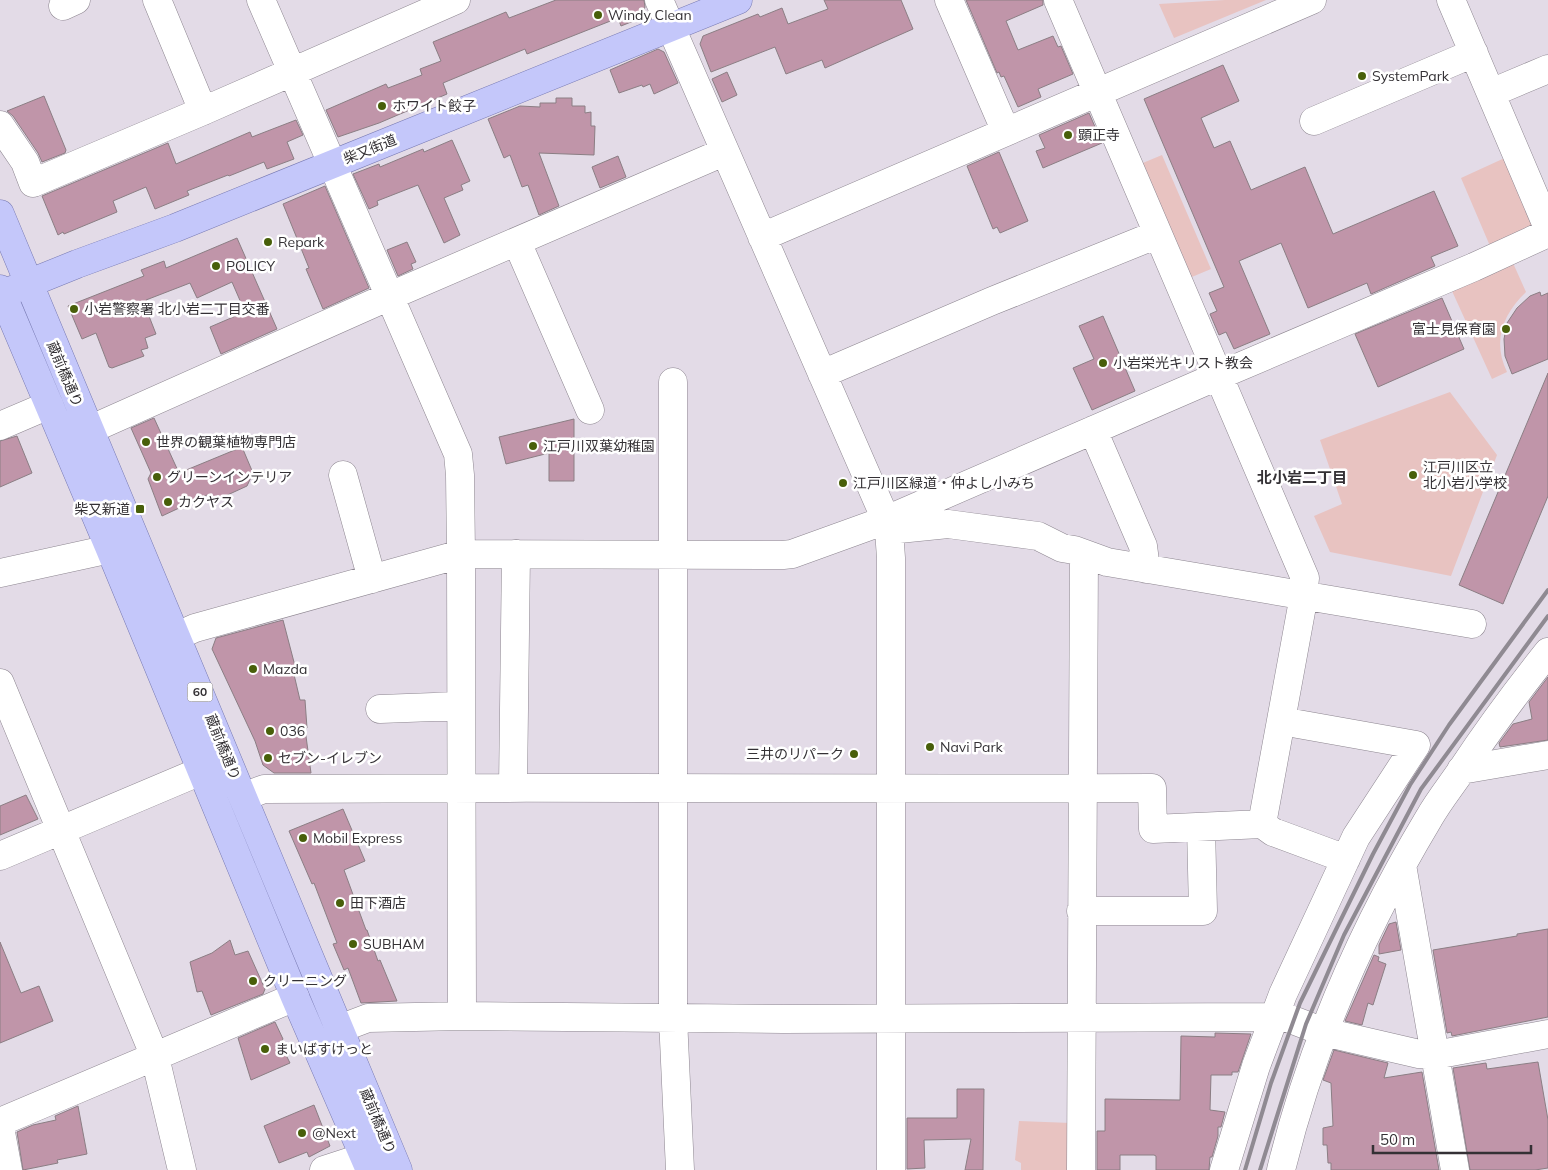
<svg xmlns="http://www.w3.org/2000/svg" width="1548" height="1170" viewBox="0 0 1548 1170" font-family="Mulish,'Noto Sans JP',sans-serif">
	<rect width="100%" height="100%" fill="#e3dbe7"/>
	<path fill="#e8c3c1" d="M1225 0H1266L1174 38 1159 4Z
		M1162 155 1211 269 1187 279 1138 165Z
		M1509 156 1538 224 1490 246 1461 178Z
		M1513 263 1526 292C1503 314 1492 341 1507 372L1492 379 1452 291Z
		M1450 392 1497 455 1451 576 1330 552 1314 516 1342 504 1320 440Z
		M1019 1121 1071 1123V1170H1021V1163L1015 1160Z"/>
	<path fill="#c095a9" stroke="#8b7e84" d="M556 0H644L645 7 641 18 621 26 618 18 527 54 525 49 443 83 447 94 379 123 338 137 326 110 386 84 388 88 422 75 420 69 441 61 433 42 506 12 509 18Z
		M824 0H901L913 29 825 68 822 60 786 74 775 47 711 72 700 44 703 36 758 14 760 17 782 8 788 24 828 9Z
		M966 0H1043V5L1006 21 1018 50 1053 36 1058 47 1061 46 1073 74 1038 89 1041 97 1018 107 1004 76 1001 77 999 72 997 73Z
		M658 49 664 52 678 83 654 94 650 84 643 87 642 85 619 93 610 70Z
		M1223 65 1239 101 1201 118 1214 148 1230 141 1251 190 1305 167 1333 234 1434 191 1458 246 1431 257 1435 266 1371 294 1367 283 1308 308 1281 243 1239 261 1270 334 1234 349 1226 332 1219 335 1210 314 1217 311 1209 293 1224 287 1144 99Z
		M727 72 737 95 722 102 712 79Z
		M44 96 66 150 65 153 42 162 38 153 13 116 7 111Z
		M556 98H572V106H585V113L591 112V126H595L594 155 539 153 559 206 539 215 528 185 522 187 510 155 504 158 488 119 520 106 540 107V103H556Z
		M1089 113 1102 143 1043 168 1036 151 1045 148 1039 135Z
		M296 120 303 135 287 142 294 159 267 169 264 162 229 176 228 175 187 191 189 195 155 209 146 187 113 201 117 212 64 234 63 232 58 235 42 196 168 143 176 164 250 132 252 137Z
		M452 140 470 181 461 185 463 190 444 198 460 235 444 243 418 185 377 201 378 205 369 209 353 174 379 164 380 167 423 149 424 152Z
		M999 152 1028 221 1000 233 997 227 993 229 967 166Z
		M618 156 626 177 600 188 592 167Z
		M325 186 369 288 323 309 306 269 309 268 283 204Z
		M237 238 277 329 221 354 210 327 245 312 232 282 197 298 190 283 146 300 150 310 147 311 156 334 145 338 148 348 141 350 144 356 112 368 109 367 96 333 82 339 68 306 144 276 141 270 164 261 166 268Z
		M407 242 416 262 411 264 413 269 398 276 387 250Z
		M1540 292 1541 296 1548 293V359L1512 374 1505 356 1504 339 1507 323 1517 308 1530 296Z
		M1442 298 1464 349 1378 387 1355 334Z
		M1103 316 1135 391 1092 410 1073 368 1094 359 1079 326Z
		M1548 373V496L1503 604 1459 585Z
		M154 418 179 473 242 447 253 473 247 486 210 503 207 495 162 516 148 479 151 473 131 428Z
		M574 419V481H549V453L506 464 499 437Z
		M17 436 32 473 0 487V441Z
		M283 620 295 666H292L300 700H305L307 728 305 729 311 773H274L263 765 255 741 212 649 216 638Z
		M1548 677V740L1500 747 1499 743 1513 724 1532 719 1529 702Z
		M26 795 38 819 0 835V806Z
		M343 809 365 861 344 870 366 930H367L378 961 380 960 397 1001 361 1003 348 968 344 970 333 944 337 943 314 883 312 884 289 831Z
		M1396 922 1401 950 1379 954V945L1389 924Z
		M1548 929V1017L1452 1036 1451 1032 1447 1033 1433 950 1517 936V934Z
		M230 940 235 955 248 951 265 989 263 994 211 1015 202 991 197 992 190 962 212 953Z
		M0 942 21 993 39 986 53 1021 0 1043Z
		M1374 955 1379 957 1378 961 1386 964 1373 1005 1368 1003 1362 1025 1345 1021Z
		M275 1022 283 1039 280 1043 290 1063 251 1080 238 1038Z
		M1215 1033 1251 1034 1238 1072H1232V1075H1211L1210 1110 1225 1112 1221 1127H1218V1136L1212 1157H1210L1209 1170H1156V1156L1154 1155H1120V1170H1097V1131H1105V1099L1180 1100 1181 1036 1215 1037Z
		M1334 1050 1388 1063 1384 1078 1422 1072 1439 1170H1331V1163H1328L1327 1145H1323V1128L1333 1126 1331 1083 1323 1080Z
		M1538 1062 1548 1120V1168L1535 1170H1470L1453 1068 1486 1063 1487 1069Z
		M957 1089H984L983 1170H965L971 1139 924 1140 925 1168 907 1169V1118H957Z
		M314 1105 330 1146 309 1157 307 1152 279 1163 264 1126Z
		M78 1106 87 1154 57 1160 58 1163 23 1170 17 1132 33 1125 56 1120 55 1116Z"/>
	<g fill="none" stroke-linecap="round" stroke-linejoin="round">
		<g stroke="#8d8690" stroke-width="29">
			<path id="minor" d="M157 0 203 111
				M261 0 458 454 460 475 461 554 462 1016
				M659 0 886 520 889 530 891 558V1170
				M949 0 1006 132
				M1451 0 1548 228
				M63 6 76 0
				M1491 93 1548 69
				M1314 121 1474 53
				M0 125 25 162 33 183 203 111 456 0
				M762 237 1312 0
				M517 242 590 410
				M822 374 992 301 1158 234
				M673 382V1018L680 1170
				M0 426 49 405
				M89 430 390 296 724 152
				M1093 430 1143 546 1146 569
				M343 475 372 579
				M889 530 948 524 1038 536 1062 548 1074 550 1107 562 1472 624
				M0 573 110 549
				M177 636 195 628 461 554 783 555 792 554 886 520 1218 376 1474 267 1548 233
				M0 683 155 1057 182 1170
				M380 709 461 706
				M1461 770 1548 755
				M513 787 516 554
				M243 797 264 789C560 786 856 790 1152 788L1153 829 1262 824 1302 606 1305 578 1058 0
				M1262 824 1273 832 1346 859
				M0 856 201 771
				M1402 865 1455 1170
				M1081 911H1203L1201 827
				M339 1029 368 1018 462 1016 783 1019 1285 1017 1324 1032 1419 1054 1435 1055 1548 1034
				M0 1122 295 997
				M0 1127 8 1170
				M324 1170 364 1157
				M1081 1170 1084 554
				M1224 1170 1256 1066 1283 994 1356 837 1416 745 1281 721
				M1281 1170C1311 1046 1363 928 1429 818 1438 802 1450 787 1461 771 1488 730 1517 691 1548 652"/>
		</g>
		<g stroke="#787ab3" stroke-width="29">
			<path id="major" d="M0 214 398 1170
				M0 289 110 549 295 997 370 1170
				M10 291 77 264 175 228 738 0"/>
		</g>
		<use href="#minor" stroke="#fff" stroke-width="28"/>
		<use href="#major" stroke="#c4c7fa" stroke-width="28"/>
		<path stroke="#8f8a92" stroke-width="4" d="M1245 1170 1271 1083 1300 1003 1373 854 1410 785 1449 725 1548 590
			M1260 1170 1306 1024 1344 935 1421 789 1548 616"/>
	</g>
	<g fill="#485f0a" stroke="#fff" stroke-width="2">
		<circle cx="598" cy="15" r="5"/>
		<circle cx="1362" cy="76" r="5"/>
		<circle cx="382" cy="106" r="5"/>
		<circle cx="1068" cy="135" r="5"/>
		<circle cx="268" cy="242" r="5"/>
		<circle cx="216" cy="266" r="5"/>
		<circle cx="74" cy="309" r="5"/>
		<circle cx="1506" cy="329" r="5"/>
		<circle cx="1103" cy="363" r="5"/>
		<circle cx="146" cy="442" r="5"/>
		<circle cx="533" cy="446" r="5"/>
		<circle cx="1413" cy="475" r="5"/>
		<circle cx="157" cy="477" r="5"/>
		<circle cx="843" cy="483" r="5"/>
		<circle cx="168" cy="502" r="5"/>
		<rect x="135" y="504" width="10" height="10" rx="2.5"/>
		<circle cx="253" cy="669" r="5"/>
		<circle cx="270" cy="731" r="5"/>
		<circle cx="930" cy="747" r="5"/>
		<circle cx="854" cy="754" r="5"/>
		<circle cx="268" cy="758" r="5"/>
		<circle cx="303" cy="838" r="5"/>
		<circle cx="340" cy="903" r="5"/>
		<circle cx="353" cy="944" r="5"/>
		<circle cx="253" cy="981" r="5"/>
		<circle cx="265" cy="1049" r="5"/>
		<circle cx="302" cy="1133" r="5"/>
	</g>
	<g text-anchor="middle" stroke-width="5" stroke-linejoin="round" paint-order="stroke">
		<rect fill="#fff" stroke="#716f72" stroke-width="1" x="187.5" y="682.5" width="25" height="19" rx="4"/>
		<g font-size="12" font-weight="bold" fill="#343135">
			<text x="200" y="696">60</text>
		</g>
		<g font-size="14" fill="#343135" stroke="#fff" text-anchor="start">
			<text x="608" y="20">Windy Clean</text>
			<text x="1372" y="81">SystemPark</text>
			<text x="392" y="111">ホワイト餃子</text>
			<text x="1078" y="140">顕正寺</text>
			<text x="278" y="247">Repark</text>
			<text x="226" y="271">POLICY</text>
			<text x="84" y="314">小岩警察署 北小岩二丁目交番</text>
			<text x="1496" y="334" text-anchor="end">富士見保育園</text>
			<text x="1113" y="368">小岩栄光キリスト教会</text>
			<text x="156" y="447">世界の観葉植物専門店</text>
			<text x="543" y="451">江戸川双葉幼稚園</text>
			<text x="1423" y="472">江戸川区立<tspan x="1423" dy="16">北小岩小学校</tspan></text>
			<text x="167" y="482">グリーンインテリア</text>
			<text x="853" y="488">江戸川区緑道・仲よし小みち</text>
			<text x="178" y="507">カクヤス</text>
			<text x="130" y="514" text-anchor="end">柴又新道</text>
			<text x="263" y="674">Mazda</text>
			<text x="280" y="736">036</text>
			<text x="940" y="752">Navi Park</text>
			<text x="844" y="759" text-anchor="end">三井のリパーク</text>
			<text x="278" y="763">セブン-イレブン</text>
			<text x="313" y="843">Mobil Express</text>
			<text x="350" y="908">田下酒店</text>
			<text x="363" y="949">SUBHAM</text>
			<text x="263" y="986">クリーニング</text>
			<text x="275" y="1054">まいばすけっと</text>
			<text x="312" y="1138">@Next</text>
		</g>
		<g font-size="14" fill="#343135" stroke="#fff">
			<text transform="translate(370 149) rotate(-22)" y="5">柴又街道</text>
			<text transform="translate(65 374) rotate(67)" y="5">蔵前橋通り</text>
			<text transform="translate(223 747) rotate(68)" y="5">蔵前橋通り</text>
			<text transform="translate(378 1121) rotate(67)" y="5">蔵前橋通り</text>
		</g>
		<g font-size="15" font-weight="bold" fill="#343135" stroke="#fff">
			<text x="1302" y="483">北小岩二丁目</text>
		</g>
	</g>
	<path d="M1373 1145v8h158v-8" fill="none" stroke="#343135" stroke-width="2.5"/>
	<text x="1380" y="1145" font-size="15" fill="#343135" stroke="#ffffff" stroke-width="4" paint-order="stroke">50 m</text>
</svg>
